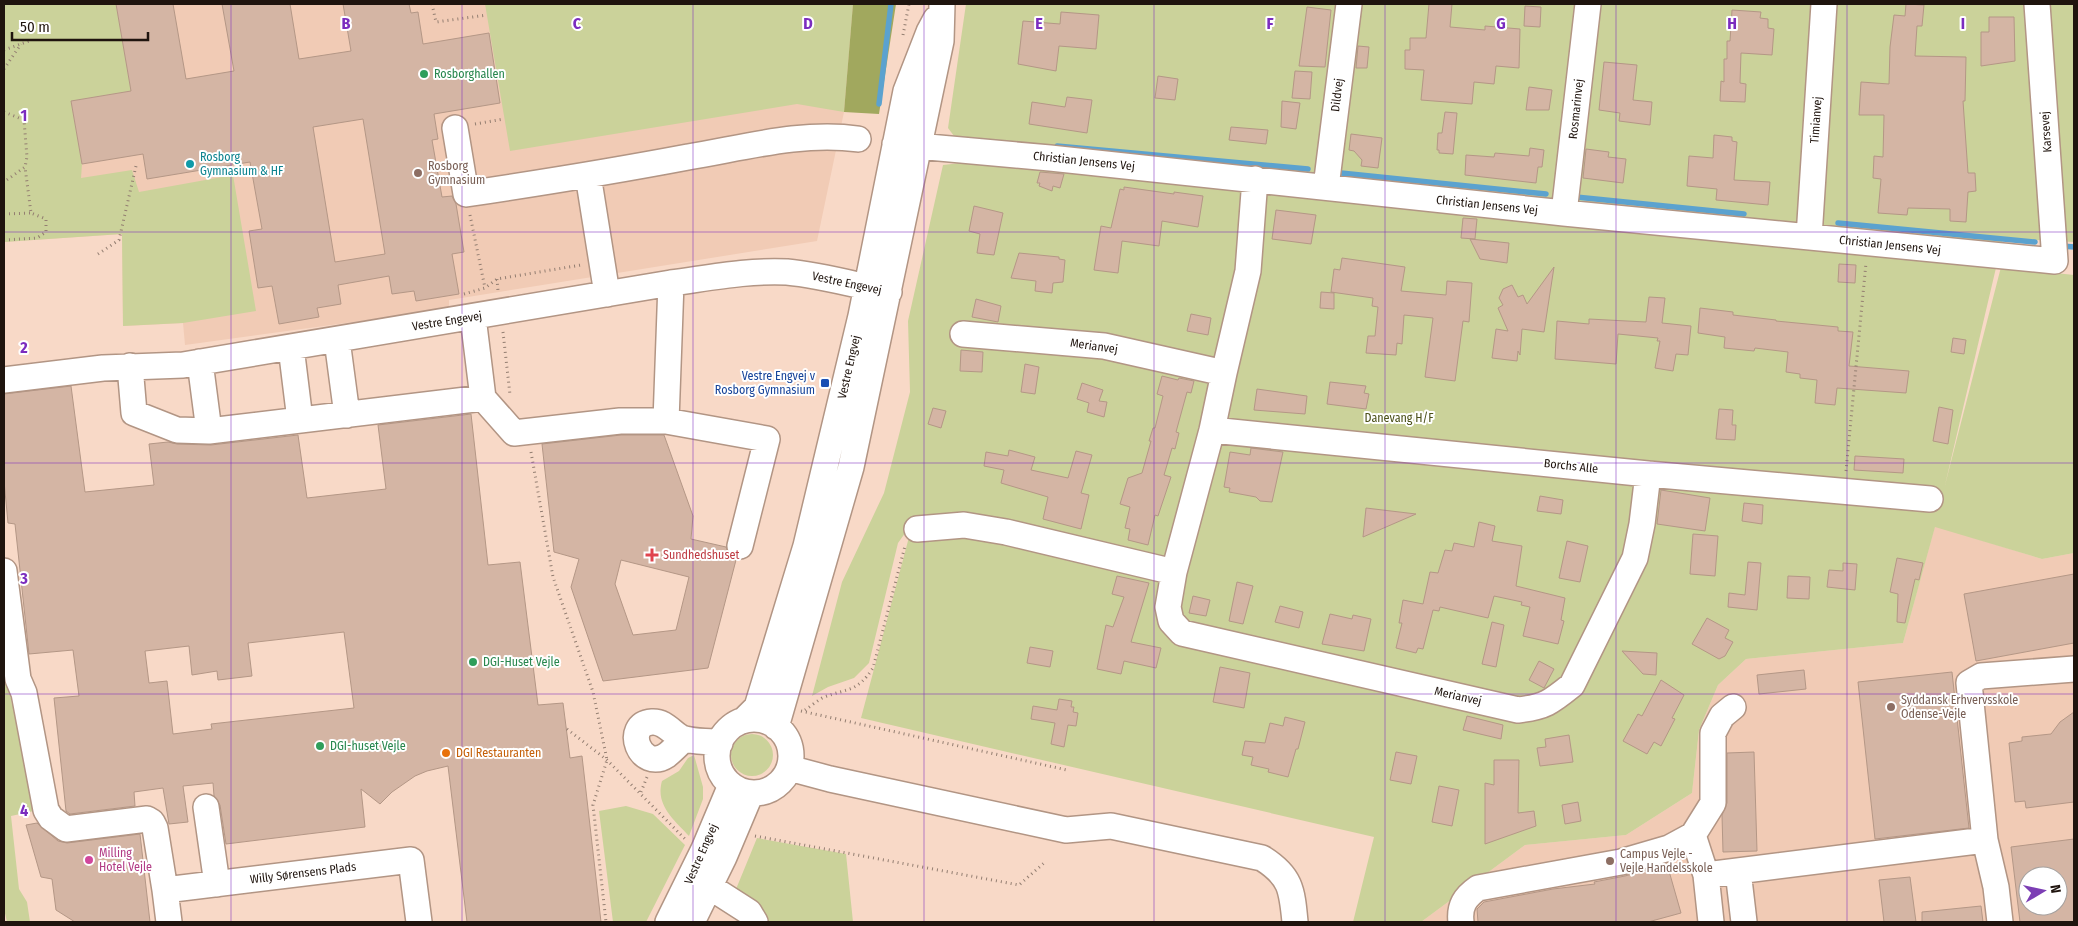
<svg xmlns="http://www.w3.org/2000/svg" width="2078" height="926" viewBox="0 0 2078 926" font-family="'Fira Sans Condensed',sans-serif">
	<rect width="100%" height="100%" fill="#f8d9c7"/>
	<path fill="#f1cbb5" fill-rule="evenodd" d="M4 4H853L844 112 817 241 449 300V309L185 345 183 323 123 326 122 234 4 242Z
		M1935 526 2042 559 2074 553V922H1421L1525 845 1626 835 1692 793 1699 730 1718 685 1746 659 1903 643ZM2028 876H2058V906H2028Z"/>
	<path fill="#cbd29a" d="M4 4H116L131 91 71 101 82 164 81 178 132 170 139 192 233 175 256 311 183 323 123 326 122 234 4 242Z
		M485 4H853L844 112 797 104 510 151Z
		M966 4H2074V242L2003 238 1945 485 2001 267 2074 275V553L2042 559 1935 527 1903 643 1746 659 1718 685 1699 730 1692 793 1626 835 1525 845 1421 922H1353L1374 837 861 718 913 522 898 543 869 663 854 678 828 687 812 696 842 582 884 493 910 392 908 321 943 165 979 161 981 138 954 136 948 128Z
		M5 658 12 705 23 704 34 811 11 816 19 889 27 902 30 922H7L4 909V659Z
		M731 755a21 21 0 1 1 42 0a21 21 0 1 1-42 0Z
		M694 755 703 787V799L689 836C674 820 655 805 662 781L679 771 688 758Z
		M626 806 653 814 685 845 646 922H613L599 811Z
		M757 838 846 854 853 922H769L759 910 734 894Z"/>
	<path fill="#a1a85e" d="M853 4H896L879 114 844 112Z"/>
	<g fill="none" stroke-linecap="round" stroke-linejoin="round">
		<path stroke="#5ba2cf" stroke-width="5.5" d="M879 104 891 4
			M1057 146 1308 169
			M1341 173 1546 194
			M1576 197 1744 214
			M1838 223 2035 242
			M2062 246 2074 247"/>
	</g>
	<path fill="#d4b5a4" stroke="#b49786" fill-rule="evenodd" d="M116 4H173L186 79 234 71 222 4H290L299 59 351 51 343 4H409L411 13 418 12 423 44 489 33 500 103 434 114 438 139 432 140 442 197 452 196 456 204 464 252 452 254 459 294 416 301 414 291 392 294 389 276 338 285 341 304 317 308 319 317 279 324 272 286 258 288 249 231 262 229 250 162 147 179 143 154 82 164 71 101 131 91ZM363 119 385 254 335 262 313 127Z
		M1429 4H1452L1450 27 1485 30V26L1520 29 1519 68 1496 66 1494 84 1474 82 1472 104 1421 100 1424 70 1405 69V50H1410V38H1426Z
		M1906 4 1924 5 1922 26H1917L1915 56 1966 57 1965 101H1963L1968 173H1975L1976 191 1968 192 1966 222 1950 221V209L1908 208 1907 215 1878 213 1881 179 1873 178 1874 156 1883 157 1884 115H1859L1861 82 1889 84 1890 47 1894 15 1905 16Z
		M1525 6 1541 7 1540 27 1524 26Z
		M1307 7 1331 10 1325 67 1299 66Z
		M1732 10 1761 12 1760 18 1768 19V28L1774 29 1772 55 1741 53 1740 83 1746 84 1745 102 1720 101 1721 81 1724 82V59H1727V41H1730Z
		M1061 12 1099 15 1096 49 1059 46 1056 71 1018 64 1023 21 1060 24Z
		M1989 17H2014L2015 61 1981 66V32H1989Z
		M1358 46 1369 47 1367 68H1356Z
		M1604 62 1637 65 1633 100 1652 102 1650 125 1619 121 1620 113 1599 110Z
		M1295 71 1312 72 1310 99 1292 98Z
		M1158 76 1178 79 1175 100 1155 98Z
		M1529 87 1552 90 1549 110H1526Z
		M1067 97 1092 100 1087 133 1029 124 1032 102 1065 107Z
		M1282 101 1300 103 1296 129 1281 127Z
		M1445 112 1457 113 1453 154 1439 153V150H1437L1438 133H1442Z
		M1231 127 1268 130 1266 144 1229 140Z
		M1351 134 1382 138 1378 168 1361 166 1362 160 1354 151 1349 150Z
		M1714 135 1732 137V141L1737 142 1734 180 1770 182 1768 205 1716 200 1717 189 1687 186 1689 156 1713 158Z
		M1530 148 1544 150 1542 167H1538L1536 183 1465 175 1466 155 1494 157 1495 153 1529 156Z
		M1586 149 1609 152 1608 157 1626 159 1623 183 1583 178Z
		M1040 172 1064 174 1060 188 1053 186 1052 191 1039 186 1040 183H1037Z
		M1124 187 1174 194V192L1203 196 1198 227 1162 221 1159 246 1122 241 1118 273 1094 270 1101 226 1111 228 1120 189 1124 190Z
		M974 206 1003 213 994 255 977 253 980 234 969 231Z
		M1276 210 1316 215 1311 244 1272 239Z
		M1463 218 1477 219 1475 239 1461 238Z
		M1470 239 1509 243 1507 263 1480 259Z
		M1019 253 1059 257V259L1065 260 1063 282 1053 283 1052 293 1035 291 1036 281 1011 278Z
		M1342 258 1405 267 1401 291 1446 295 1447 281 1472 283 1469 322 1463 321 1455 381 1425 377 1433 318 1404 315 1402 344 1397 343 1396 355 1366 353 1368 336H1375L1378 307 1372 306 1373 298 1331 292 1334 269 1340 270Z
		M1839 264 1856 265 1855 283 1838 282Z
		M1554 267 1544 332 1522 329 1520 355 1518 351 1517 361 1492 358 1496 329 1508 331 1498 308 1503 305 1499 298 1503 289 1512 285 1518 297 1523 295 1527 304Z
		M1321 292 1334 293V309L1320 308Z
		M1649 297 1665 298 1662 323 1691 326 1688 355 1676 354 1673 371 1655 368 1660 341H1657L1658 338 1618 334 1616 364 1555 359 1557 321 1589 324V319L1646 322Z
		M976 299 1001 306 998 322 972 317Z
		M1700 308 1733 312V315L1776 320V321L1838 327V331L1853 332 1849 366 1909 371 1906 393 1837 388 1835 405 1815 403 1817 380 1800 378V374L1786 372 1788 352 1755 348 1754 351 1724 348 1725 337 1698 333Z
		M1191 314 1211 318 1208 335 1187 331Z
		M1953 338 1966 340 1964 354 1951 352Z
		M961 350 983 352 982 372 960 371Z
		M1025 364 1039 367 1035 394 1021 392Z
		M1162 376 1178 380 1179 378 1194 381 1191 393 1187 392 1176 432 1179 433 1175 449 1172 448 1164 475 1171 477 1158 516 1155 515 1148 545 1128 540 1130 529 1125 528 1130 507 1120 504 1128 478 1142 473 1151 441H1149L1153 428H1155L1163 396 1157 394Z
		M1330 382 1366 386 1364 393 1369 394 1366 409 1327 404Z
		M1082 383 1103 390 1099 401 1107 402 1104 417 1087 412 1089 403 1077 399Z
		M71 386 85 492 154 485 149 444 168 442 177 444 211 445 298 435 307 498 386 489 378 425 471 414 488 565 520 562 538 705 563 703 570 758 582 756 601 922H467L448 766 427 771 415 776 392 792 380 804 361 789 365 827 226 844 220 805 214 796 213 783 183 786 188 822 169 824 163 788 134 792 135 806 70 814 66 811 54 698 79 696 73 650 29 654 15 524 8 523 4 481V394ZM344 632 354 708 211 724 212 729 173 734 167 681 149 683 145 651 189 646 192 675 217 671 218 680 252 676 248 643Z
		M1257 389 1307 396 1305 414 1254 410Z
		M1939 407 1953 410 1948 444 1933 441Z
		M933 408 946 411 941 428 928 424Z
		M1719 409 1733 410 1732 425H1736L1735 440 1716 439Z
		M621 435H664L693 516 691 539 726 547 730 556 736 560 708 668 603 681 571 587 579 559 554 552 542 444ZM621 560 689 577 676 630 633 635 615 584Z
		M1251 448 1283 452 1272 502 1260 501 1256 497 1229 492 1230 488 1224 487 1230 452 1250 455Z
		M1009 450 1035 457 1031 470 1068 478 1076 451 1092 455 1081 493 1089 495 1081 529 1043 519 1048 497 1001 483 1004 470 984 466 986 452 1008 456Z
		M1855 456 1904 459 1903 473 1854 470Z
		M1661 490 1710 498 1705 531 1657 524Z
		M1540 496 1563 500 1561 514 1537 511Z
		M1744 503 1763 505 1762 524 1742 521Z
		M1366 508 1416 514 1363 537Z
		M1479 522 1495 526 1492 541 1522 546 1516 586 1565 598 1561 620 1564 621 1558 644 1523 636 1530 607 1521 605 1522 602 1494 596 1488 618 1440 607 1439 611 1433 610 1423 649 1418 648 1416 653 1396 648 1402 623H1399L1403 600 1423 604 1430 572 1438 573 1445 550 1452 551 1454 543 1474 547Z
		M1693 534 1718 536 1715 576 1690 574Z
		M1567 541 1588 546 1580 582 1559 578Z
		M1897 558 1923 563 1919 580 1915 579 1905 623 1897 622 1898 594 1890 592Z
		M1748 562 1761 563 1757 610 1728 607 1729 593 1745 595Z
		M1843 563 1857 564 1855 590 1827 587 1829 570 1843 571Z
		M2074 574V643L1976 661 1964 594Z
		M1117 576 1149 583 1131 642 1161 648 1156 668 1124 661 1121 674 1097 669 1106 625 1113 627 1124 597 1112 594Z
		M1788 576 1810 577 1809 599 1787 598Z
		M1237 582 1253 586 1243 624 1229 621Z
		M1193 596 1210 600 1206 616 1189 613Z
		M1280 606 1303 612 1299 628 1275 622Z
		M1330 614 1352 619 1353 615 1371 619 1364 651 1322 644Z
		M1707 618 1729 630 1725 638 1733 642 1725 656 1719 659 1692 644Z
		M1492 622 1504 625 1496 667 1482 664Z
		M1030 647 1053 651 1050 667 1027 663Z
		M1622 651 1657 653 1656 675 1643 674Z
		M1539 661 1554 669 1544 688 1529 680Z
		M1220 667 1250 673 1244 708 1213 702Z
		M1804 670 1806 689 1759 694 1757 675Z
		M1952 672 1969 828 1875 839 1858 682Z
		M1661 680 1684 695 1672 718 1675 719 1661 746 1654 742 1647 754 1623 741 1638 714 1642 716Z
		M1059 699 1072 701 1071 707H1074L1073 712 1078 713 1076 726 1068 725 1064 747 1051 744 1055 723 1031 719 1033 706 1057 710Z
		M2074 712V802L2026 808 2025 801 2015 802 2009 743 2022 741V737L2051 734 2060 722Z
		M1467 716 1503 725 1501 739 1463 730Z
		M1285 717 1305 722 1298 749H1296L1288 777 1268 772 1269 769 1251 765 1253 757 1242 755 1245 741 1265 743 1270 723 1283 726Z
		M1569 735 1573 762 1540 766 1537 748 1546 747 1545 739Z
		M1396 752 1417 756 1411 784 1390 780Z
		M1754 752 1757 851 1723 852 1722 815 1727 803V753Z
		M1494 760H1519L1518 813 1534 811 1536 826 1485 844V783L1494 785Z
		M1439 786 1459 790 1452 826 1432 822Z
		M1578 802 1581 821 1565 824 1562 805Z
		M37 823 58 841 67 843 140 834 150 922H75L56 910 52 879 41 877 26 825Z
		M2074 839V922H2020L2011 847ZM2028 876H2058V906H2028Z
		M1667 864 1681 913 1648 922H1478L1477 909 1484 902 1553 889 1595 884 1594 882 1625 876Z
		M1910 877 1916 922H1884L1879 880Z
		M1981 906 1983 922H1922V912Z"/>
	<g fill="none" stroke-linecap="round" stroke-linejoin="round">
		<g stroke="#b29584" stroke-width="28">
			<path id="minor" d="M455 128 466 194C540 183 614 171 688 157 743 148 802 131 858 139
				M895 144 1050 158 1564 213 2055 261 2037 4
				M588 175 607 294
				M1255 179 1248 271 1224 373 1212 430 1174 572 1168 607 1171 621 1182 633 1518 710C1545 707 1551 702 1572 685L1635 558 1642 524 1648 474
				M1326 187 1349 4
				M1564 213 1588 4
				M1809 237 1824 4
				M473 317 483 398
				M963 334 1104 346 1224 373
				M337 340 347 415
				M291 347 300 420
				M200 362 209 431
				M130 366 134 413 177 430 209 431 483 398 514 433 620 421H666L767 439 740 546
				M4 380 103 368 183 365 671 283C709 278 748 270 787 272 821 275 855 285 889 292
				M666 421 671 283
				M1212 430 1648 474 1930 499
				M917 529 964 525 1006 532 1174 572
				M4 571 18 679 24 693 46 810 51 818 66 829 147 819 152 822 155 828 165 890
				M717 756a37 37 0 1 1 74 0a37 37 0 1 1-74 0Z
				M744 720 757 707 806 546 861 316 906 91 929 32 936 19
				M776 727 851 467 941 41 942 4
				M684 739C679 744 673 750 667 755 640 773 622 724 652 722 667 721 673 736 685 739 695 742 709 741 720 743
				M789 768 830 779 1066 830 1111 826 1262 858C1291 876 1292 890 1295 922
				M206 807 217 884
				M1693 835 1706 875 1711 922
				M1985 840 1996 887 2000 922
				M1738 871 1744 922
				M1706 875 1985 840 1969 683 1981 676 2074 669
				M695 880 710 887 749 912 755 922
				M169 922 165 890 411 860 419 922
				M668 922 704 849 731 785
				M692 922 724 857 751 793
				M1461 922C1459 906 1465 897 1478 888L1621 862 1669 848 1693 835 1713 803V733L1722 716 1733 707"/>
		</g>
		<path stroke="#937e71" stroke-width="3" stroke-dasharray="1 4" stroke-linecap="butt" d="M432 4 436 22 487 15
			M903 35 909 4
			M4 50 32 40
			M4 69 21 44
			M4 112 24 120 27 157 25 167 4 182
			M475 124 504 119
			M4 214 31 213
			M470 215 485 288
			M4 240 37 238 46 232V219L31 213 25 167
			M98 254 119 240 136 166
			M497 279 498 291
			M464 294 485 288 497 279 581 265
			M503 332 510 395
			M531 452 553 577 593 692 607 760 593 805 606 922
			M1846 471 1866 263
			M805 710C811 706 818 700 824 697 849 688 857 692 873 668L905 546
			M801 711 1067 770
			M567 729 607 760 686 840
			M641 792 647 777
			M755 836 1019 885 1044 863"/>
		<use href="#minor" stroke="#fff" stroke-width="25"/>
	</g>
	<path fill="none" stroke="#7b2cbf" stroke-width="1" stroke-opacity="0.55" d="M231 4V922M462 4V922M693 4V922M924 4V922M1154 4V922M1385 4V922M1616 4V922M1847 4V922M4 232H2074M4 463H2074M4 694H2074"/>
	<g fill="#2e9e5b" stroke="#fff" stroke-width="2">
		<circle cx="424" cy="74" r="5"/>
		<circle cx="473" cy="662" r="5"/>
		<circle cx="320" cy="746" r="5"/>
	</g>
	<circle fill="#0f9aa8" stroke="#fff" stroke-width="2" cx="190" cy="164" r="5"/>
	<g fill="#8d6e63" stroke="#fff" stroke-width="2">
		<circle cx="418" cy="173" r="5"/>
		<circle cx="1891" cy="707" r="5"/>
		<circle cx="1610" cy="861" r="5"/>
	</g>
	<rect fill="#1a4fb4" stroke="#fff" stroke-width="2" x="820" y="378" width="10" height="10" rx="2.5"/>
	<path fill="#e0444e" stroke="#fff" stroke-width="2" d="M649.5 547.5h5v5h5v5h-5v5h-5v-5h-5v-5h5z"/>
	<circle fill="#e8710a" stroke="#fff" stroke-width="2" cx="446" cy="753" r="5"/>
	<circle fill="#d1479c" stroke="#fff" stroke-width="2" cx="89" cy="860" r="5"/>
	<g text-anchor="middle" stroke-width="4" stroke-linejoin="round" paint-order="stroke">
		<g font-size="12" fill="#27864d" stroke="#fff" text-anchor="start">
			<text x="434" y="78">Rosborghallen</text>
			<text x="483" y="666">DGI-Huset Vejle</text>
			<text x="330" y="750">DGI-huset Vejle</text>
		</g>
		<g font-size="12" fill="#1f140e" stroke="#fff">
			<text transform="translate(1337 95) rotate(-83)" y="4">Dildvej</text>
			<text transform="translate(1576 109) rotate(-84)" y="4">Rosmarinvej</text>
			<text transform="translate(1816 120) rotate(-86)" y="4">Timianvej</text>
			<text transform="translate(2046 132) rotate(-94)" y="4">Karsevej</text>
			<text transform="translate(1084 161) rotate(6)" y="4">Christian Jensens Vej</text>
			<text transform="translate(1487 205) rotate(6)" y="4">Christian Jensens Vej</text>
			<text transform="translate(1890 245) rotate(6)" y="4">Christian Jensens Vej</text>
			<text transform="translate(847 283) rotate(12)" y="4">Vestre Engevej</text>
			<text transform="translate(447 321) rotate(-9)" y="4">Vestre Engevej</text>
			<text transform="translate(1094 346) rotate(8)" y="4">Merianvej</text>
			<text transform="translate(849 367) rotate(-77)" y="4">Vestre Engvej</text>
			<text transform="translate(1571 466) rotate(6)" y="4">Borchs Alle</text>
			<text transform="translate(1458 696) rotate(13)" y="4">Merianvej</text>
			<text transform="translate(701 854) rotate(-66)" y="4">Vestre Engvej</text>
			<text transform="translate(303 873) rotate(-7)" y="4">Willy Sørensens Plads</text>
		</g>
		<g font-size="12" fill="#0d838f" stroke="#fff" text-anchor="start">
			<text x="200" y="161">Rosborg<tspan x="200" dy="14">Gymnasium &amp; HF</tspan></text>
		</g>
		<g font-size="12" fill="#785e54" stroke="#fff" text-anchor="start">
			<text x="428" y="170">Rosborg<tspan x="428" dy="14">Gymnasium</tspan></text>
			<text x="1901" y="704">Syddansk Erhvervsskole<tspan x="1901" dy="14">Odense-Vejle</tspan></text>
			<text x="1620" y="858">Campus Vejle -<tspan x="1620" dy="14">Vejle Handelsskole</tspan></text>
		</g>
		<g font-size="12" fill="#164399" stroke="#fff" text-anchor="end">
			<text x="815" y="380">Vestre Engvej v<tspan x="815" dy="14">Rosborg Gymnasium</tspan></text>
		</g>
		<g font-size="12" fill="#4a4f17" stroke="#fff">
			<text x="1399" y="422">Danevang H/F</text>
		</g>
		<g font-size="12" fill="#be3a42" stroke="#fff" text-anchor="start">
			<text x="663" y="559">Sundhedshuset</text>
		</g>
		<g font-size="12" fill="#c56008" stroke="#fff" text-anchor="start">
			<text x="456" y="757">DGI Restauranten</text>
		</g>
		<g font-size="12" fill="#b23c85" stroke="#fff" text-anchor="start">
			<text x="99" y="857">Milling<tspan x="99" dy="14">Hotel Vejle</tspan></text>
		</g>
	</g>
	<g font-size="16" text-anchor="middle" font-weight="bold" fill="#7b2cbf" stroke="#fff" stroke-width="4" stroke-linejoin="round" paint-order="stroke">
		<text x="346" y="29">B</text>
		<text x="577" y="29">C</text>
		<text x="808" y="29">D</text>
		<text x="1039" y="29">E</text>
		<text x="1270" y="29">F</text>
		<text x="1501" y="29">G</text>
		<text x="1732" y="29">H</text>
		<text x="1963" y="29">I</text>
		<text x="24" y="121">1</text>
		<text x="24" y="353">2</text>
		<text x="24" y="584">3</text>
		<text x="24" y="816">4</text>
	</g>
	<rect width="2078" height="926" fill="none" stroke="#1f140e" stroke-width="10"/>
	<g transform="translate(2043 891) rotate(81)"><circle r="24" fill="#ffffff" stroke="#a5a19f"/>
	<path d="M0-4L9 19L0 12L-9 19Z" fill="#7c3eb4"/>
	<text y="-8" font-size="14" font-weight="bold" text-anchor="middle" fill="#1f140e">N</text>
	</g>
	<path d="M12 32v8h136v-8" fill="none" stroke="#1f140e" stroke-width="2.5"/>
	<text x="20" y="32" font-size="15" fill="#1f140e" stroke="#ffffff" stroke-width="4" paint-order="stroke">50 m</text>
</svg>
